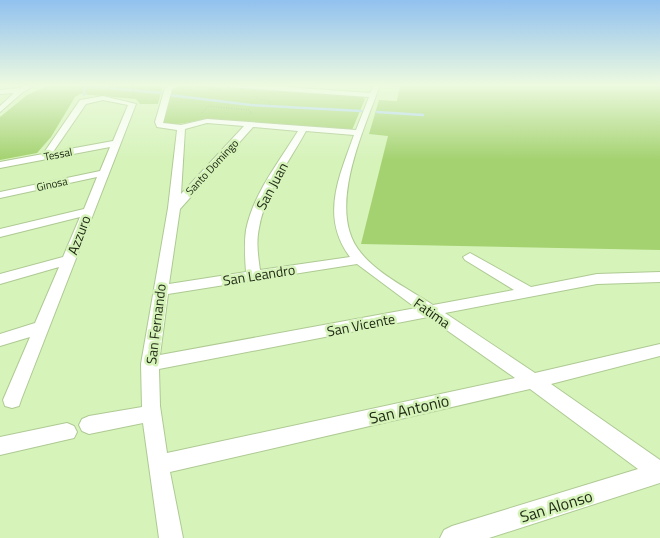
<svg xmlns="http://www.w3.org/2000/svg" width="660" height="538" viewBox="0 0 660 538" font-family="'Titillium Web',sans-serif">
	<rect width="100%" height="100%" fill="#d6f3ba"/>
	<path fill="#a4d270" d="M50 85H163L158 104H140L136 99 80 94 75 97 51 137 37 153 0 160V117L27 95Z
		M183 85 361 96 365 99 352 130 208 119C192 121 178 126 162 124L172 88Z
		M400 85H660V250L361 244 388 136 369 134 379 100 397 101Z"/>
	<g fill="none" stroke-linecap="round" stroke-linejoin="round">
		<path stroke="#afd4fa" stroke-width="2.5" d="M77 85 162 93
			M84 95 85 86
			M169 95 251 105 361 111
			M377 112 423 115"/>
		<g stroke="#aeca93" stroke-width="2">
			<path id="minor" d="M27 85H36L23 92 0 112V106L14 93 0 94V90L19 88Z
				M171 85H180L172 89 163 123 181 125 207 119 356 130 369 97 228 87 225 85H259L370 93 374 85H380C364 130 325 211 361 253 379 275 409 289 433 305L514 290 465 260 463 257 470 253 531 287 597 274 660 272V282L597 284 445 313 535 373 660 344V356L551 384 660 460V483L489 538H440L444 530 452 526 638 469 530 389 170 472 183 538H159L143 423 89 434 82 431 79 425 82 419 89 416 142 407 141 364 168 208 177 130 157 127 155 122 165 88ZM207 123 244 126 181 194 185 129ZM253 127 298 131C279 162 253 194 246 230 244 244 245 258 246 272L169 284 180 209ZM306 131 354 135C339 177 320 217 350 257L260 270C258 256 256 242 259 228 265 193 289 162 306 131ZM357 264 416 308 160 355 168 294ZM428 317 515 378 167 453 160 406 159 369Z
				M103 96 136 104 21 400 19 406 12 408 5 406 3 400 30 337 0 346V334L35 323 59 267 0 284V274L63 257 80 217 0 237V229L84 209 97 177 0 198V192L100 171 110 147 0 168V162L43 154 80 100ZM103 100 128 105 113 141 53 152 86 104Z
				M67 423 74 426 77 432 74 438 0 455V437Z"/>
		</g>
		<path stroke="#7d9169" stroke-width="1" stroke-dasharray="0.5 2" stroke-linecap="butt" d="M132 85 134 96
			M191 85 222 91
			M256 96 257 99 269 100 270 105
			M202 113 208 106 249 110 252 113 249 114"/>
		<use href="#minor" fill="#fff" fill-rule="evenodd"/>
	</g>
	<linearGradient id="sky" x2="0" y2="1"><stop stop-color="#91c1ef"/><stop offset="0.53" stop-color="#edfae0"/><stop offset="1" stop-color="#edfae0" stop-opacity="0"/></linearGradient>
	<rect width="660" height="160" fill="url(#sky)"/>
	<g text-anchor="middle" stroke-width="5" stroke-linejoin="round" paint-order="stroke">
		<g font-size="11" fill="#1d2712" stroke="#d6f3ba">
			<text transform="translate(58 154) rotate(-11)" y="4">Tessal</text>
			<text transform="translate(212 167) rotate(-47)" y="4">Santo Domingo</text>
			<text transform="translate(52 184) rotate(-12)" y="4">Ginosa</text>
		</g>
		<g font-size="14" fill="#1d2712" stroke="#d6f3ba">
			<text transform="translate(272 186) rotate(-62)" y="5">San Juan</text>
			<text transform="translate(79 235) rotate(-69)" y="5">Azzuro</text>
			<text transform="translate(259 275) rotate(-9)" y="5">San Leandro</text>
			<text transform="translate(432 313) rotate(35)" y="5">Fatima</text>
			<text transform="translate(156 324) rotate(-83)" y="5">San Fernando</text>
			<text transform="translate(361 325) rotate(-11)" y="5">San Vicente</text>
		</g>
		<g font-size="16" fill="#1d2712" stroke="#d6f3ba">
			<text transform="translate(409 409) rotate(-13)" y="6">San Antonio</text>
			<text transform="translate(556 506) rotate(-17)" y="6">San Alonso</text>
		</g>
	</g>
</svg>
